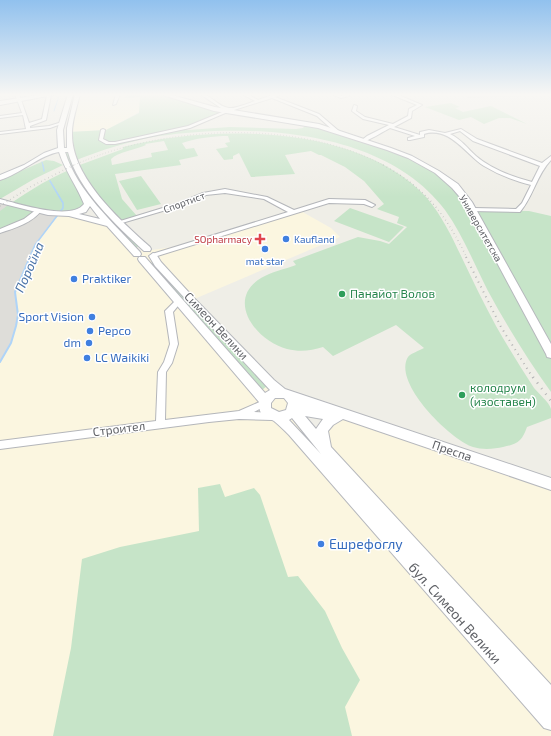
<svg xmlns="http://www.w3.org/2000/svg" width="551" height="736" viewBox="0 0 551 736" font-family="'Exo 2',sans-serif">
	<rect width="100%" height="100%" fill="#efeee7"/>
	<path fill="#fbf6e0" d="M78 94H127L125 98 141 97 139 112 106 130 69 132Z
		M299 210 331 228 340 237 192 300 282 393 297 414 322 436 338 416 551 484V736H0V362L11 343 16 326 18 315 15 292 35 245 59 214 103 222 137 254 142 250H152L179 246Z"/>
	<path fill="#deddd9" d="M461 94H548V95L468 98Z
		M0 201 59 214 35 245 23 271 15 292 18 315 16 326 11 343 0 362Z"/>
	<path fill="#c6e4c8" fill-rule="evenodd" d="M127 94H162L226 112 185 128 188 130 230 127 296 129 303 128 306 124 410 157 437 172 473 210 529 211 551 216V392C528 360 507 326 488 291 474 264 463 235 445 210 384 129 251 123 159 136 130 141 101 150 74 161L77 166 123 149V147C213 124 360 124 427 198 442 216 452 237 462 258 473 281 484 304 496 326 508 347 521 368 534 388 539 394 549 402 551 409 551 411 551 416 551 418L527 427C522 441 518 444 503 447 495 449 482 450 473 447 451 440 392 383 408 357 411 353 419 351 424 348L396 325 333 356 323 347C311 351 299 352 287 349 256 341 225 300 261 278 271 272 285 269 296 265L293 261 358 237 380 241 389 244 407 227 397 223 399 217 377 209 384 204 364 181 345 167 321 155H319L311 151 285 155 295 174 251 177 239 153 233 156V159L224 160 216 149 228 147 225 143 230 142 228 136C212 136 198 138 182 143L186 149 194 148 198 156 179 160 181 165 115 174 122 199 137 216 120 222 100 202 139 246 135 248 85 191 72 172 63 150H68L69 132 106 130 139 113 140 97 125 98ZM164 141 168 150 151 153 152 157 112 165 111 159C118 152 135 150 146 145L145 144Z
		M451 103 460 107 455 108 463 112 491 106 527 124 510 118H499L484 124 471 117 459 120 425 107Z
		M46 160 54 161 63 165 34 179 0 199V180Z
		M69 170 88 204 78 214 39 210 33 217 0 231V211C22 195 44 181 69 170Z
		M141 176 161 204 137 210 119 181Z
		M350 208 404 227 389 242 334 221Z
		M154 262 267 386 262 390 149 264Z
		M220 484 225 497 254 488 260 495 288 577 298 576 325 611 342 648 360 680 345 707 352 736H53L71 648 82 559 120 547 199 531 198 488Z"/>
	<g fill="none" stroke-linecap="round" stroke-linejoin="round">
		<path stroke="#afd4f8" stroke-width="1" d="M54 111 59 96
			M42 162 43 166"/>
		<path stroke="#afd4f8" stroke-width="1.5" d="M43 165 44 171
			M29 258 35 245 63 208V203L50 181"/>
		<path stroke="#afd4f8" stroke-width="2" d="M0 362 11 343 16 326 18 315 15 292 30 257"/>
		<g stroke="#b4b6ba" stroke-width="2">
			<path id="street" d="M15 94H19L29 123 42 119 47 95H51L46 120 30 126V128L49 126 62 122 64 123 50 128 0 134V132L26 129 23 115 0 118V116L22 113Z
				M116 94H120L116 104 113 105Z
				M200 94C211 94 218 107 229 108 235 109 249 103 255 101L242 94H247L258 100 275 94H281L275 97 319 114 340 132 336 133 317 116 272 98 234 110V112L230 111 190 128 115 144H106L99 140 101 130 103 129 105 130 103 139 109 142H115L188 126 227 110 221 108Z
				M332 94 341 96 347 95 349 96 341 98Z
				M390 94H396L422 105 412 111 411 118 394 127 420 135V132L429 130 445 133 461 129 477 139 542 163 551 156V160C537 174 533 197 520 212L471 211 470 210 473 208 516 209 522 203 531 185C515 181 499 175 484 166 466 155 450 126 424 134V137L410 140H408V138L415 136 390 128C384 131 367 142 362 142V140L367 136 389 125 363 119 352 111 354 105 357 106 356 111 365 117 393 124 408 116 409 109 417 105ZM460 131 473 141 540 166 532 182C513 177 491 169 476 156 467 148 461 139 450 134Z
				M225 189 267 197 294 210 329 199 365 200 375 205 372 207 364 204 329 203 154 257 152 256V254L288 212 264 199 225 193 206 195 183 205 122 223 117 222 179 203 203 193Z
				M37 209 42 210C32 223 15 228 0 233V229L24 219Z
				M177 299H181L182 301 173 312 178 344 172 363 166 372 165 420 239 411 264 400 267 401 268 403 267 405 254 412 275 413 276 416 275 419 272 420 239 419 209 422 0 449V441L156 421 158 372 164 362 170 344 165 311Z"/>
		</g>
		<g stroke="#b6b8bd" stroke-width="2">
			<path id="secondary" d="M45 94H58L0 105V101Z
				M68 94H73L63 130 64 148H67V128L75 94H80C77 107 72 120 72 133 71 177 120 220 150 247L151 249 150 251H144C116 225 78 190 68 152H65C78 192 112 221 140 252L141 254 140 256H134L107 226 69 216 48 215 0 203V199C19 204 71 221 84 204 77 186 65 171 59 152 40 155 20 174 0 180V175L24 165 44 153 58 148 57 130ZM90 206 100 219 79 214 86 212Z
				M160 94H168L215 107 319 124 391 148 412 156 439 171 458 184 472 202 551 344V358L547 357 546 354 465 203 452 188 435 173 408 158 387 150 318 128 214 111Z
				M153 253 156 254 161 262 194 298 274 380 285 389 551 478V490L343 419 333 425 328 431 331 447 551 685V730L544 728 289 435C284 430 279 425 274 421 264 415 259 417 259 402L139 261 138 259 139 257H145L265 393 270 390 155 266 149 256ZM275 398H284L288 403 286 410 279 412 271 408V403ZM305 416 323 419 316 429ZM292 418 321 454 289 420Z"/>
		</g>
		<use href="#street" fill="#fff" fill-rule="evenodd"/>
		<use href="#secondary" fill="#fff" fill-rule="evenodd"/>
		<path stroke="#b5b5b6" stroke-width="1" stroke-dasharray="0.5 2.5" stroke-linecap="butt" d="M72 166C162 125 297 118 385 166"/>
		<path stroke="#b5b5b6" stroke-width="1.5" stroke-dasharray="0.5 3.5" stroke-linecap="butt" d="M383 165C426 188 446 215 467 258
			M0 206 30 187 74 165"/>
		<path stroke="#b5b5b6" stroke-width="2" stroke-dasharray="1 4.5" stroke-linecap="butt" d="M466 257 501 327 533 378"/>
		<path stroke="#b5b5b6" stroke-width="2.5" stroke-dasharray="1 6" stroke-linecap="butt" d="M533 377 551 401"/>
	</g>
	<linearGradient id="sky" x2="0" y2="1"><stop stop-color="#91c1ee"/><stop offset="0.48" stop-color="#f8f7f4"/><stop offset="1" stop-color="#f8f7f4" stop-opacity="0"/></linearGradient>
	<rect width="551" height="197" fill="url(#sky)"/>
	<path fill="#e0444e" stroke="#fff" stroke-width="1.5" d="M258 233h4v4h4v4h-4v4h-4v-4h-4v-4h4z"/>
	<g fill="#3f7fe0" stroke="#fff" stroke-width="1.5">
		<circle cx="286" cy="239" r="4"/>
		<circle cx="265" cy="249" r="4"/>
		<circle cx="74" cy="279" r="4"/>
		<circle cx="92" cy="317" r="4"/>
		<circle cx="90" cy="331" r="4"/>
		<circle cx="89" cy="343" r="4"/>
		<circle cx="87" cy="358" r="4"/>
		<circle cx="321" cy="544" r="4"/>
	</g>
	<g fill="#2e9e5b" stroke="#fff" stroke-width="1.5">
		<circle cx="342" cy="294" r="4"/>
		<circle cx="462" cy="395" r="4"/>
	</g>
	<g text-anchor="middle" stroke-width="3" stroke-linejoin="round" paint-order="stroke">
		<g font-size="10" fill="#5f6166" stroke="#fff">
			<text transform="translate(184 202) rotate(-20)" y="4">Спортист</text>
			<text transform="translate(481 228) rotate(60)" y="4">Университетска</text>
		</g>
		<g font-size="10" fill="#be3a42" stroke="#fff" text-anchor="end">
			<text x="252" y="243">SOpharmacy</text>
		</g>
		<g font-size="10" fill="#366cbe" stroke="#fff" text-anchor="start">
			<text x="294" y="243">Kaufland</text>
			<text x="265" y="265" text-anchor="middle">mat star</text>
		</g>
		<g font-size="12" fill="#366cbe" stroke="#fff" text-anchor="start">
			<text x="82" y="283">Praktiker</text>
			<text x="84" y="321" text-anchor="end">Sport Vision</text>
			<text x="98" y="335">Pepco</text>
			<text x="81" y="347" text-anchor="end">dm</text>
			<text x="95" y="362">LC Waikiki</text>
		</g>
		<g font-size="12" fill="#27864d" stroke="#fff" text-anchor="start">
			<text x="350" y="298">Панайот Волов</text>
			<text x="470" y="392">колодрум<tspan x="470" dy="14">(изоставен)</tspan></text>
		</g>
		<g font-size="12" fill="#5f6166" stroke="#fff">
			<text transform="translate(216 326) rotate(47)" y="4">Симеон Велики</text>
			<text transform="translate(119 429) rotate(-7)" y="4">Строител</text>
			<text transform="translate(452 451) rotate(19)" y="4">Преспа</text>
		</g>
		<g font-size="13" font-style="italic" fill="#4c75a9" stroke="#fff">
			<text transform="translate(29 267) rotate(-66)" y="5">Поройна</text>
		</g>
		<g font-size="14" fill="#366cbe" stroke="#fff" text-anchor="start">
			<text x="329" y="549">Ешрефоглу</text>
		</g>
		<g font-size="14" fill="#5f6166" stroke="#fff">
			<text transform="translate(455 613) rotate(48)" y="5">бул. Симеон Велики</text>
		</g>
	</g>
</svg>
